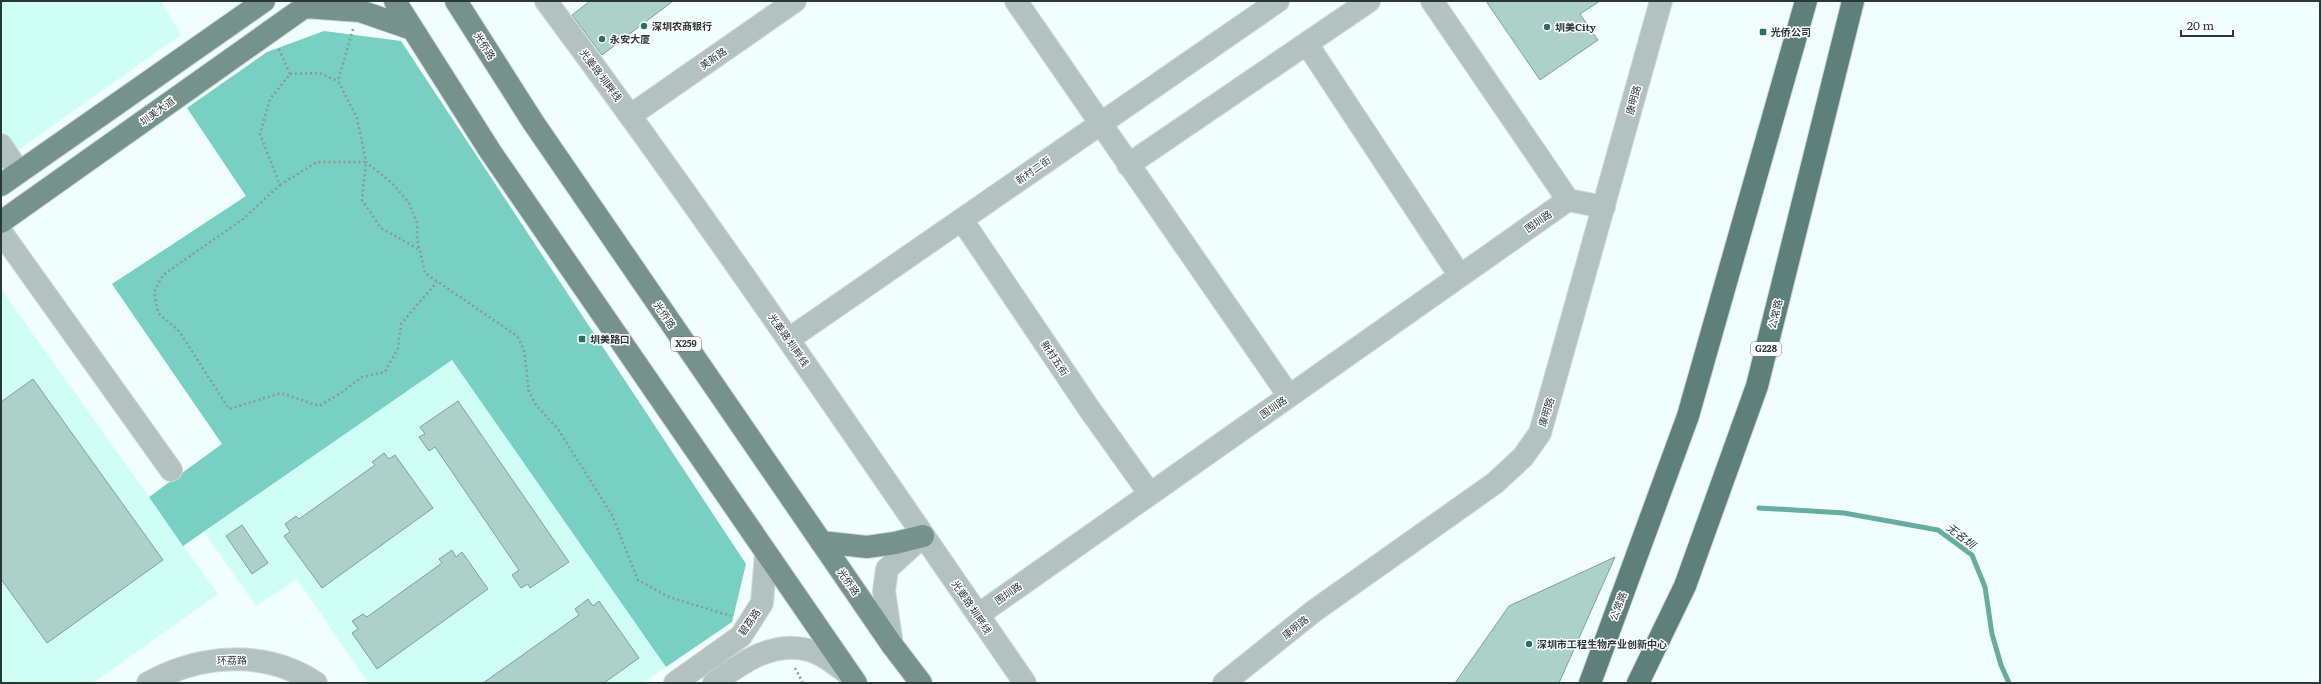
<svg xmlns="http://www.w3.org/2000/svg" width="2321" height="684" viewBox="0 0 2321 684" font-family="Literata,'Noto Sans SC',serif">
	<rect width="100%" height="100%" fill="#f0fffc"/>
	<path fill="#cffef5" d="M1 1H161L181 35 1 162Z
		M1 289 218 594 93 683H1Z
		M452 360 666 667 643 683H368L297 579 256 606 204 532Z"/>
	<path fill="#77d0c1" d="M324 31 401 41 746 564 732 622 666 667 452 360 183 546 149 497 222 444 112 284 246 196 187 108 267 52Z"/>
	<g fill="none" stroke-linecap="round" stroke-linejoin="round">
		<path stroke="#68ac9f" stroke-width="5" d="M1759 508 1844 513 1938 530 1972 555 1985 587 1992 634 2001 665 2009 683"/>
	</g>
	<path fill="#acd1c9" stroke="#7ea19a" d="M590 1H673L602 55 572 15Z
		M1486 1H1600L1580 14 1598 40 1540 80Z
		M33 379 163 560 47 643 1 579V402Z
		M458 401 569 562 530 588 528 584 521 588 512 575 519 570 435 447 429 451 419 437 425 434 420 427Z
		M384 453 389 459 395 455 433 508 322 588 284 536 290 532 285 524 296 516 299 519 375 465 372 462Z
		M242 525 268 563 252 574 226 536Z
		M452 550 456 557 462 552 488 589 377 669 352 633 358 629 352 621 363 614 367 617 442 563 439 559Z
		M1615 557 1559 683H1455L1509 606Z
		M588 599 593 606 599 601 639 658 604 683H483L579 615 575 609Z"/>
	<g fill="none" stroke-linecap="round" stroke-linejoin="round">
		<g stroke="#ccdbd8" stroke-width="24">
			<path id="minor" d="M546 1C712 224 867 454 1025 683
				M1016 1 1289 396
				M1432 1 1568 200 1604 207
				M1307 44 1460 276
				M631 115 795 1
				M1 145 19 172
				M1128 165 1369 1
				M962 220 1090 410 1150 494
				M1 232 171 470
				M789 339 1278 1
				M978 615 1568 200
				M892 645 884 591 887 569 923 536
				M148 683C200 654 265 649 316 683
				M675 683 741 636 762 603 766 554
				M714 683C740 664 770 642 804 649 821 652 836 665 850 675
				M1224 683 1314 611 1495 483 1523 457 1540 433 1661 1"/>
		</g>
		<g stroke="#ccdbd8" stroke-width="24">
			<path id="major" d="M395 1 490 151 856 683
				M456 1 533 122 892 645 921 683
				M304 7 360 11 412 29
				M1 185 264 1
				M1 222 313 1
				M821 542 867 547 895 543 923 536"/>
		</g>
		<g stroke="#ccdbd8" stroke-width="24">
			<path id="highway" d="M1590 683 1688 416 1806 1
				M1638 683 1685 586 1757 386 1853 1"/>
		</g>
		<path stroke="#8b9a97" stroke-width="2.5" stroke-dasharray="2 3" stroke-linecap="butt" d="M353 29 338 81 357 118 366 162 392 183 409 203 417 223V239L425 273 517 336 524 350 529 392 536 405 558 429 612 515 638 580 669 597 731 616
			M279 49 290 74 270 99 260 134 280 185 243 219 163 275 154 292 158 313 179 331 229 409 281 393 319 406 341 393 362 377 385 372 398 348 401 324 437 282
			M290 74 319 73 338 81
			M280 185 317 162H366L362 200 381 228 420 250
			M795 668 803 683"/>
		<use href="#minor" stroke="#b2c2bf" stroke-width="22"/>
		<use href="#major" stroke="#75928c" stroke-width="22"/>
		<use href="#highway" stroke="#5e807a" stroke-width="22"/>
	</g>
	<g fill="#286f65" stroke="#fff" stroke-width="1.5">
		<circle cx="644" cy="26" r="4"/>
		<circle cx="1547" cy="27" r="4"/>
		<rect x="1759" y="28" width="8" height="8" rx="2"/>
		<circle cx="602" cy="39" r="4"/>
		<rect x="578" y="335" width="8" height="8" rx="2"/>
		<circle cx="1529" cy="644" r="4"/>
	</g>
	<g text-anchor="middle" stroke-width="3" stroke-linejoin="round" paint-order="stroke">
		<g fill="#fff" stroke="#697472" stroke-width="1">
			<rect x="671" y="337" width="30" height="14" rx="3"/>
			<rect x="1751" y="342" width="30" height="14" rx="3"/>
		</g>
		<g font-size="9" font-weight="bold" fill="#293835">
			<text x="686" y="347">X259</text>
			<text x="1766" y="352">G228</text>
		</g>
		<g font-size="10" font-weight="bold" fill="#293835" stroke="#fff" text-anchor="start">
			<text x="652" y="30">深圳农商银行</text>
			<text x="1555" y="31">圳美City</text>
			<text x="1771" y="36">光侨公司</text>
			<text x="610" y="43">永安大厦</text>
			<text x="590" y="343">圳美路口</text>
			<text x="1537" y="648">深圳市工程生物产业创新中心</text>
		</g>
		<g font-size="10" fill="#293835" stroke="#fff">
			<text transform="translate(485 46) rotate(58)" y="4">光侨路</text>
			<text transform="translate(713 58) rotate(-35)" y="4">美新路</text>
			<text transform="translate(601 75) rotate(53)" y="4">光姜路 圳畔线</text>
			<text transform="translate(1633 100) rotate(-75)" y="4">康明路</text>
			<text transform="translate(157 111) rotate(-36)" y="4">圳美大道</text>
			<text transform="translate(1033 170) rotate(-35)" y="4">新村二街</text>
			<text transform="translate(1538 221) rotate(-35)" y="4">围圳路</text>
			<text transform="translate(1775 314) rotate(-76)" y="4">公常路</text>
			<text transform="translate(665 315) rotate(56)" y="4">光侨路</text>
			<text transform="translate(789 340) rotate(55)" y="4">光姜路 圳畔线</text>
			<text transform="translate(1055 358) rotate(56)" y="4">新村五街</text>
			<text transform="translate(1273 407) rotate(-35)" y="4">围圳路</text>
			<text transform="translate(1546 412) rotate(-72)" y="4">康明路</text>
			<text transform="translate(849 582) rotate(55)" y="4">光侨路</text>
			<text transform="translate(1008 593) rotate(-35)" y="4">围圳路</text>
			<text transform="translate(1618 606) rotate(-69)" y="4">公常路</text>
			<text transform="translate(972 607) rotate(56)" y="4">光姜路 圳畔线</text>
			<text transform="translate(749 622) rotate(-55)" y="4">碧荔路</text>
			<text transform="translate(1295 627) rotate(-38)" y="4">康明路</text>
			<text transform="translate(232 660) rotate(-1)" y="4">环荔路</text>
		</g>
		<g font-size="11" font-style="italic" fill="#093630" stroke="#fff">
			<text transform="translate(1961 536) rotate(38)" y="4">无名圳</text>
		</g>
	</g>
	<rect width="2321" height="684" fill="none" stroke="#293835" stroke-width="4"/>
	<path d="M2181 30v6h52v-6" fill="none" stroke="#293835" stroke-width="2"/>
	<text x="2187" y="30" font-size="12" fill="#293835" stroke="#ffffff" stroke-width="3" paint-order="stroke">20 m</text>
</svg>
